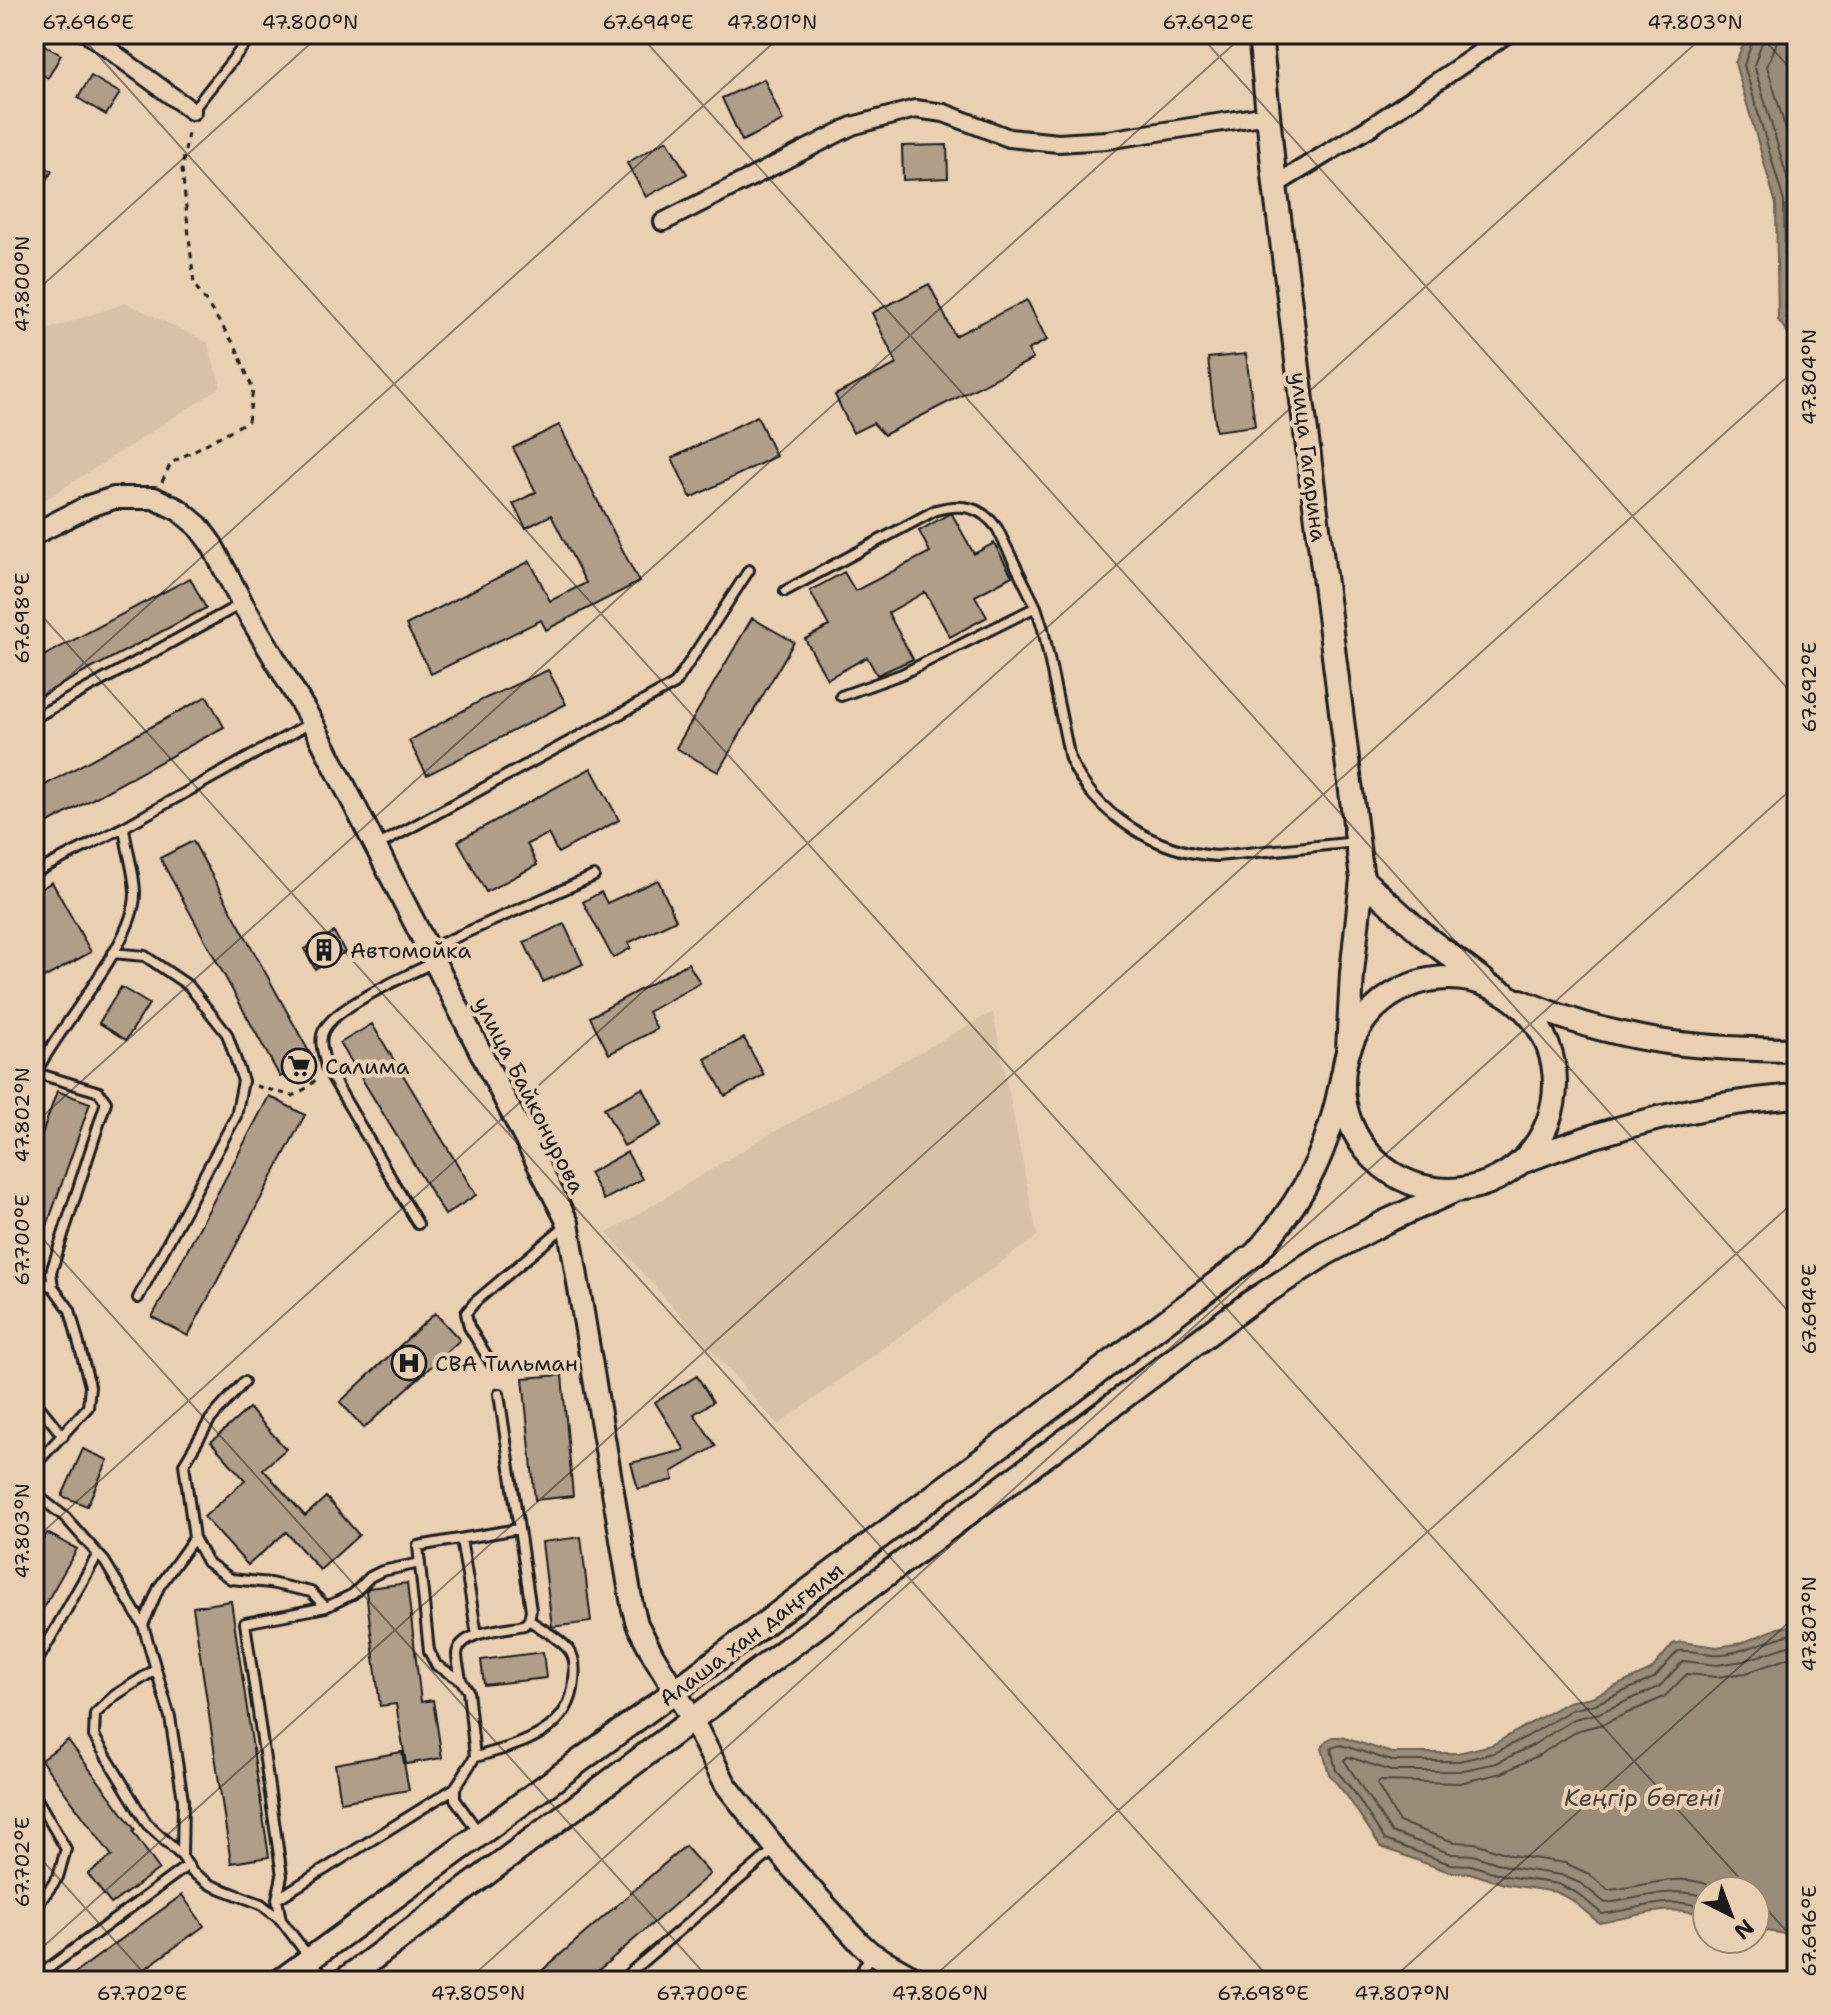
<svg xmlns="http://www.w3.org/2000/svg" width="1831" height="2015" viewBox="0 0 1831 2015" font-family="'Shantell Sans',sans-serif">
	<rect width="100%" height="100%" fill="#ead0b2"/>
	<filter id="ink" filterUnits="userSpaceOnUse"><feTurbulence type="fractalNoise" baseFrequency=".0125" numOctaves="2"/><feDisplacementMap in="SourceGraphic" scale="16" xChannelSelector="R" yChannelSelector="G"/><feConvolveMatrix kernelMatrix="1 2 1 2 8 2 1 2 1" color-interpolation-filters="sRGB"/></filter>
	<g filter="url(#ink)">
		<path fill="#d9c1a6" d="M126 303 207 342 221 387 34 507V334Z
			M993 1012 1037 1236 778 1425 607 1233 766 1136Z"/>
		<path fill="#9b8b79" stroke="#685f54" stroke-width="2" d="M1748 34H1797V345L1778 320 1776 204 1735 63Z
			M1797 1625V1936L1755 1929V1891H1707V1916C1667 1903 1640 1916 1599 1923L1572 1900 1556 1892 1504 1884 1470 1873 1449 1872 1381 1847 1347 1796 1329 1774 1322 1748 1326 1741 1333 1737H1341L1392 1753H1458L1492 1745 1568 1702 1592 1697 1651 1670 1673 1644 1682 1642 1717 1647 1742 1643 1778 1628Z"/>
		<g fill="none" stroke-linecap="round" stroke-linejoin="round">
			<path stroke="#4f4841" stroke-width="2" d="M1755 34 1744 65 1784 202 1786 317 1797 332
				M1765 34 1754 65 1794 201 1797 316
				M1777 34 1776 45 1767 66 1797 167
				M1723 1891C1678 1868 1652 1887 1608 1890L1589 1874 1565 1863 1511 1855 1475 1843 1454 1842 1399 1822 1377 1784 1381 1781 1460 1783 1502 1773 1539 1755 1579 1730 1603 1724 1664 1697 1687 1674 1717 1677 1746 1673 1797 1655
				M1707 1897C1669 1885 1642 1899 1605 1903L1582 1884 1561 1875 1509 1867 1473 1855 1452 1854 1391 1832 1344 1760 1347 1757 1352 1758 1391 1771H1459L1497 1763 1533 1745 1574 1719 1599 1713 1659 1687 1683 1661 1717 1665 1744 1661 1797 1643
				M1707 1908C1667 1895 1642 1909 1602 1914L1577 1893 1558 1884 1506 1876 1471 1865 1450 1864 1385 1840 1354 1792 1336 1770 1331 1748 1341 1745 1392 1761H1459L1494 1753 1528 1736 1571 1710 1595 1704 1654 1678 1678 1651C1693 1649 1708 1656 1723 1654 1749 1651 1772 1637 1797 1633"/>
		</g>
		<path fill="#b19e89" stroke="#1c1c1c" stroke-width="2" d="M34 39 61 55 48 78 34 70Z
			M91 76 120 93 106 115 78 98Z
			M764 79 783 121 742 141 722 98Z
			M667 140 687 174 646 197 627 163Z
			M947 145 948 178 903 180 902 146Z
			M34 161 52 171 34 200Z
			M929 284 955 336 1027 300 1047 340 1028 350 1033 359 884 435 873 423 853 433 835 395 897 364 872 313Z
			M1246 354 1255 426 1216 431 1208 358Z
			M757 416 776 456 691 498 672 458Z
			M559 425 639 582 546 630 541 620 431 674 406 625 530 561 550 601 586 583 551 515 526 528 513 504 536 492 513 448Z
			M949 514H952L974 554 994 543 1012 576 975 596 987 617 950 637 925 592 888 613 913 659 877 675 867 657 827 679 805 639 829 626 810 591 844 572 855 591 930 552 919 531Z
			M190 578 206 608 34 699V661Z
			M752 618 794 642 718 772 676 748Z
			M548 670 566 704 427 775 409 741 484 699Z
			M207 696 224 727 34 831V791Z
			M591 768 619 820 558 853 548 834 527 844 537 865 486 892 458 841Z
			M193 841 313 1059 280 1077 160 858Z
			M658 880 676 920 628 943 631 948 613 958 583 902 601 892 607 903Z
			M52 882 91 952 44 978 34 960V893Z
			M564 924 583 964 543 982 524 942Z
			M334 932 345 952 315 969 304 949Z
			M688 963 700 983 648 1012 657 1029 609 1054 590 1017Z
			M121 987 149 1004 126 1040 99 1023Z
			M372 1024 476 1195 445 1215 340 1043Z
			M744 1038 764 1075 725 1096 705 1059Z
			M643 1088 662 1125 624 1146 604 1108Z
			M57 1091 90 1103 36 1257 34 1256V1157Z
			M269 1096 305 1115 188 1336 152 1317Z
			M627 1152 642 1179 604 1200 589 1173Z
			M435 1313 460 1340 364 1428 340 1402Z
			M562 1375 573 1496 535 1500 523 1378Z
			M697 1376 713 1402 694 1414 716 1446 672 1472 674 1480 638 1489 631 1463 685 1450 655 1402Z
			M249 1408 286 1449 263 1469 305 1516 326 1497 359 1535 320 1570 286 1532 248 1565 204 1517 245 1480 211 1442Z
			M83 1449 108 1460 87 1506 62 1496Z
			M47 1533 77 1549 34 1624V1556Z
			M581 1537 591 1622 552 1627 542 1542Z
			M407 1583 421 1702 433 1700 442 1758 406 1764 396 1704 380 1706 366 1591 369 1588Z
			M231 1601 269 1857 231 1863 193 1607Z
			M543 1652 546 1678 484 1685 481 1660Z
			M68 1740 135 1830 133 1832 159 1869 111 1904 88 1874 112 1856 41 1760Z
			M402 1752 409 1790 341 1802 335 1764Z
			M685 1846 710 1874 586 1981H530Z
			M182 1895 204 1926 128 1981H64Z"/>
		<g fill="none" stroke-linecap="round" stroke-linejoin="round">
			<g stroke="#1c1c1c" stroke-width="14">
				<path id="service" d="M192 111 253 34
					M785 591 936 510C961 503 981 506 997 528L1036 607 1043 629 1070 759C1095 815 1156 852 1217 856L1357 842
					M841 696 902 674 1036 607
					M34 718 241 604
					M377 846 675 684 749 570
					M34 873 124 827
					M429 949 594 876
					M113 953 145 956 189 986 227 1034 243 1081 236 1116 138 1298
					M36 1073 99 1092 106 1102 51 1272 53 1287
					M34 1076C58 1027 135 943 135 894 135 873 126 848 124 827L312 722
					M418 1224 326 1067C324 1055 318 1041 324 1030 336 1006 407 976 434 962
					M34 1279 53 1287 70 1310 90 1386 88 1407 34 1466
					M491 1363 469 1327 466 1313 475 1302 565 1226
					M244 1382 210 1420 184 1464 194 1538 207 1562 231 1579 270 1583 311 1592 326 1607
					M34 1400 63 1436
					M34 1493 65 1517 105 1562 143 1625 170 1717 183 1800 182 1856 192 1872 211 1885 261 1904 281 1920 327 1981
					M461 1539 477 1635
					M143 1625 159 1587 194 1538
					M34 1667 98 1554
					M155 1670 114 1696 95 1714 94 1736 147 1824 182 1856
					M461 1679C460 1672 457 1662 457 1654 459 1631 507 1629 524 1625L529 1620 531 1610 499 1394
					M475 1757C518 1745 571 1733 574 1680 575 1671 575 1657 569 1650 560 1638 541 1629 529 1620
					M34 1794 66 1849 58 1877 34 1910
					M479 1833 455 1799V1788L475 1757 468 1691 461 1680 436 1665 429 1651 418 1546 518 1529
					M277 1899 455 1788
					M281 1920 277 1899 282 1876 245 1623 326 1607 353 1594 370 1577 382 1571 420 1563
					M34 1979 188 1865
					M620 1981 775 1849
					M856 1981 871 1954"/>
			</g>
			<g stroke="#1c1c1c" stroke-width="22">
				<path id="minor" d="M88 34 192 111
					M1275 185 1372 126 1507 34
					M663 222 852 126 915 109 944 113 1009 138 1058 143 1107 140 1268 115"/>
			</g>
			<g stroke="#1c1c1c" stroke-width="26">
				<path id="tertiary" d="M34 534 89 506 114 498H154L179 510 198 526 212 545 242 603 312 722 568 1223 632 1605 637 1624 653 1655 692 1719 726 1785 789 1865 860 1943 871 1953 921 1981"/>
			</g>
			<g stroke="#1c1c1c" stroke-width="28">
				<path id="secondary" d="M1260 34 1275 185 1362 879 1352 973 1348 1050
					M1362 879 1427 938 1484 981
					M1343 1084a106 106 0 1 1 212 0a106 106 0 1 1-212 0Z
					M1521 1001C1617 1042 1694 1049 1797 1050
					M1524 1161C1613 1126 1702 1103 1797 1096
					M280 1981 675 1691 1255 1254C1306 1197 1329 1149 1343 1074
					M343 1981 1248 1304 1325 1254 1385 1222 1454 1191"/>
			</g>
			<path stroke="#1c1c1c" stroke-width="3" stroke-dasharray="6 6" stroke-linecap="butt" d="M162 482 171 463 248 421 253 390 236 347 194 284 182 169 189 127
				M256 1086 293 1096 310 1086 316 1079"/>
			<use href="#service" stroke="#ead0b2" stroke-width="8"/>
			<use href="#minor" stroke="#ead0b2" stroke-width="16"/>
			<use href="#tertiary" stroke="#ead0b2" stroke-width="20"/>
			<use href="#secondary" stroke="#ead0b2" stroke-width="22"/>
		</g>
	</g>
	<path fill="none" stroke="#1c1c1c" stroke-width="2" stroke-opacity="0.45" d="M79 34 1751 1891M639 34 1797 1321M1199 34 1797 699M1759 34 1797 76M34 293 321 34M34 607 1272 1981M34 708 783 34M34 1124 1245 34M34 1229 711 1981M34 1540 1706 34M34 1851 151 1981M1755 1896 1797 1943M34 1955 1797 368M467 1981 1797 784M929 1981 1797 1199M1390 1981 1797 1615"/>
	<defs>
		<g id="building-ring" transform="scale(1.8)"><circle r="9.5" fill="#ead0b2" stroke="#1c1c1c" stroke-width="1.5"/><path d="M-4-6H4V6H1V3H-1V6H-4ZM-2.5-4.3h1.7v1.8h-1.7ZM.8-4.3h1.7v1.8H.8ZM-2.5-1h1.7V.8h-1.7ZM.8-1h1.7V.8H.8Z" fill="#1c1c1c"/></g>
		<g id="supermarket-ring" transform="scale(1.8)"><circle r="9.5" fill="#ead0b2" stroke="#1c1c1c" stroke-width="1.5"/><path d="M-6-5.5h2.5l.6 2H6L4.5 2H-2.5L-4.4-4H-6ZM-1.5 3.2a1.3 1.3 0 1 0 .1 0ZM3 3.2a1.3 1.3 0 1 0 .1 0Z" fill="#1c1c1c"/></g>
		<g id="hospital-ring" transform="scale(1.8)"><circle r="9.5" fill="#ead0b2" stroke="#1c1c1c" stroke-width="1.5"/><path d="M-5-5h3v3.5h4V-5h3V5h-3V1.5h-4V5h-3Z" fill="#1c1c1c"/></g>
	</defs>
	<g fill-rule="evenodd">
		<use href="#building-ring" x="324" y="950"/>
		<use href="#supermarket-ring" x="299" y="1066"/>
		<use href="#hospital-ring" x="409" y="1363"/>
	</g>
	<g text-anchor="middle" stroke-width="8" stroke-linejoin="round" paint-order="stroke">
		<g font-size="22" fill="#1c1c1c" stroke="#ead0b2">
			<text transform="translate(1309 457) rotate(83)" y="8">улица Гагарина</text>
			<text transform="translate(530 1095) rotate(63)" y="8">улица Байконурова</text>
			<text transform="translate(751 1634) rotate(-37)" y="8">Алаша хан даңғылы</text>
		</g>
		<g font-size="22" fill="#1c1c1c" stroke="#ead0b2" text-anchor="start">
			<text x="350" y="958">Автомойка</text>
			<text x="325" y="1074">Салима</text>
			<text x="435" y="1371">СВА Тильман</text>
		</g>
		<g font-size="24" font-style="italic" fill="#48433d" stroke="#ead0b2">
			<text x="1642" y="1806">Кеңгір бөгені</text>
		</g>
	</g>
	<rect width="1831" height="2015" fill="none" stroke="#ead0b2" stroke-width="88"/>
	<g transform="translate(1731 1915) rotate(138)"><circle r="38" fill="#ead0b2" stroke="#988876" stroke-width="2"/>
	<path d="M0-6L14 30L0 20L-14 30Z" fill="#1c1c1c"/>
	<text y="-12" font-size="22" font-weight="bold" text-anchor="middle" fill="#1c1c1c">N</text>
	</g>
	<rect x="44" y="44" width="1743" height="1927" fill="none" stroke="#1c1c1c" stroke-width="3"/>
	<g font-size="20" text-anchor="middle" fill="#1c1c1c">
		<text x="88" y="29">67.696°E</text>
		<text x="310" y="29">47.800°N</text>
		<text x="648" y="29">67.694°E</text>
		<text x="772" y="29">47.801°N</text>
		<text x="1208" y="29">67.692°E</text>
		<text x="1695" y="29">47.803°N</text>
		<text transform="translate(22 284) rotate(-90)" y="7">47.800°N</text>
		<text transform="translate(1809 377) rotate(-90)" y="7">47.804°N</text>
		<text transform="translate(22 618) rotate(-90)" y="7">67.698°E</text>
		<text transform="translate(1809 687) rotate(-90)" y="7">67.692°E</text>
		<text transform="translate(22 1115) rotate(-90)" y="7">47.802°N</text>
		<text transform="translate(22 1240) rotate(-90)" y="7">67.700°E</text>
		<text transform="translate(1809 1309) rotate(-90)" y="7">67.694°E</text>
		<text transform="translate(22 1531) rotate(-90)" y="7">47.803°N</text>
		<text transform="translate(1809 1624) rotate(-90)" y="7">47.807°N</text>
		<text transform="translate(22 1862) rotate(-90)" y="7">67.702°E</text>
		<text transform="translate(1809 1931) rotate(-90)" y="7">67.696°E</text>
		<text x="142" y="2000">67.702°E</text>
		<text x="478" y="2000">47.805°N</text>
		<text x="702" y="2000">67.700°E</text>
		<text x="940" y="2000">47.806°N</text>
		<text x="1263" y="2000">67.698°E</text>
		<text x="1402" y="2000">47.807°N</text>
	</g>
</svg>
